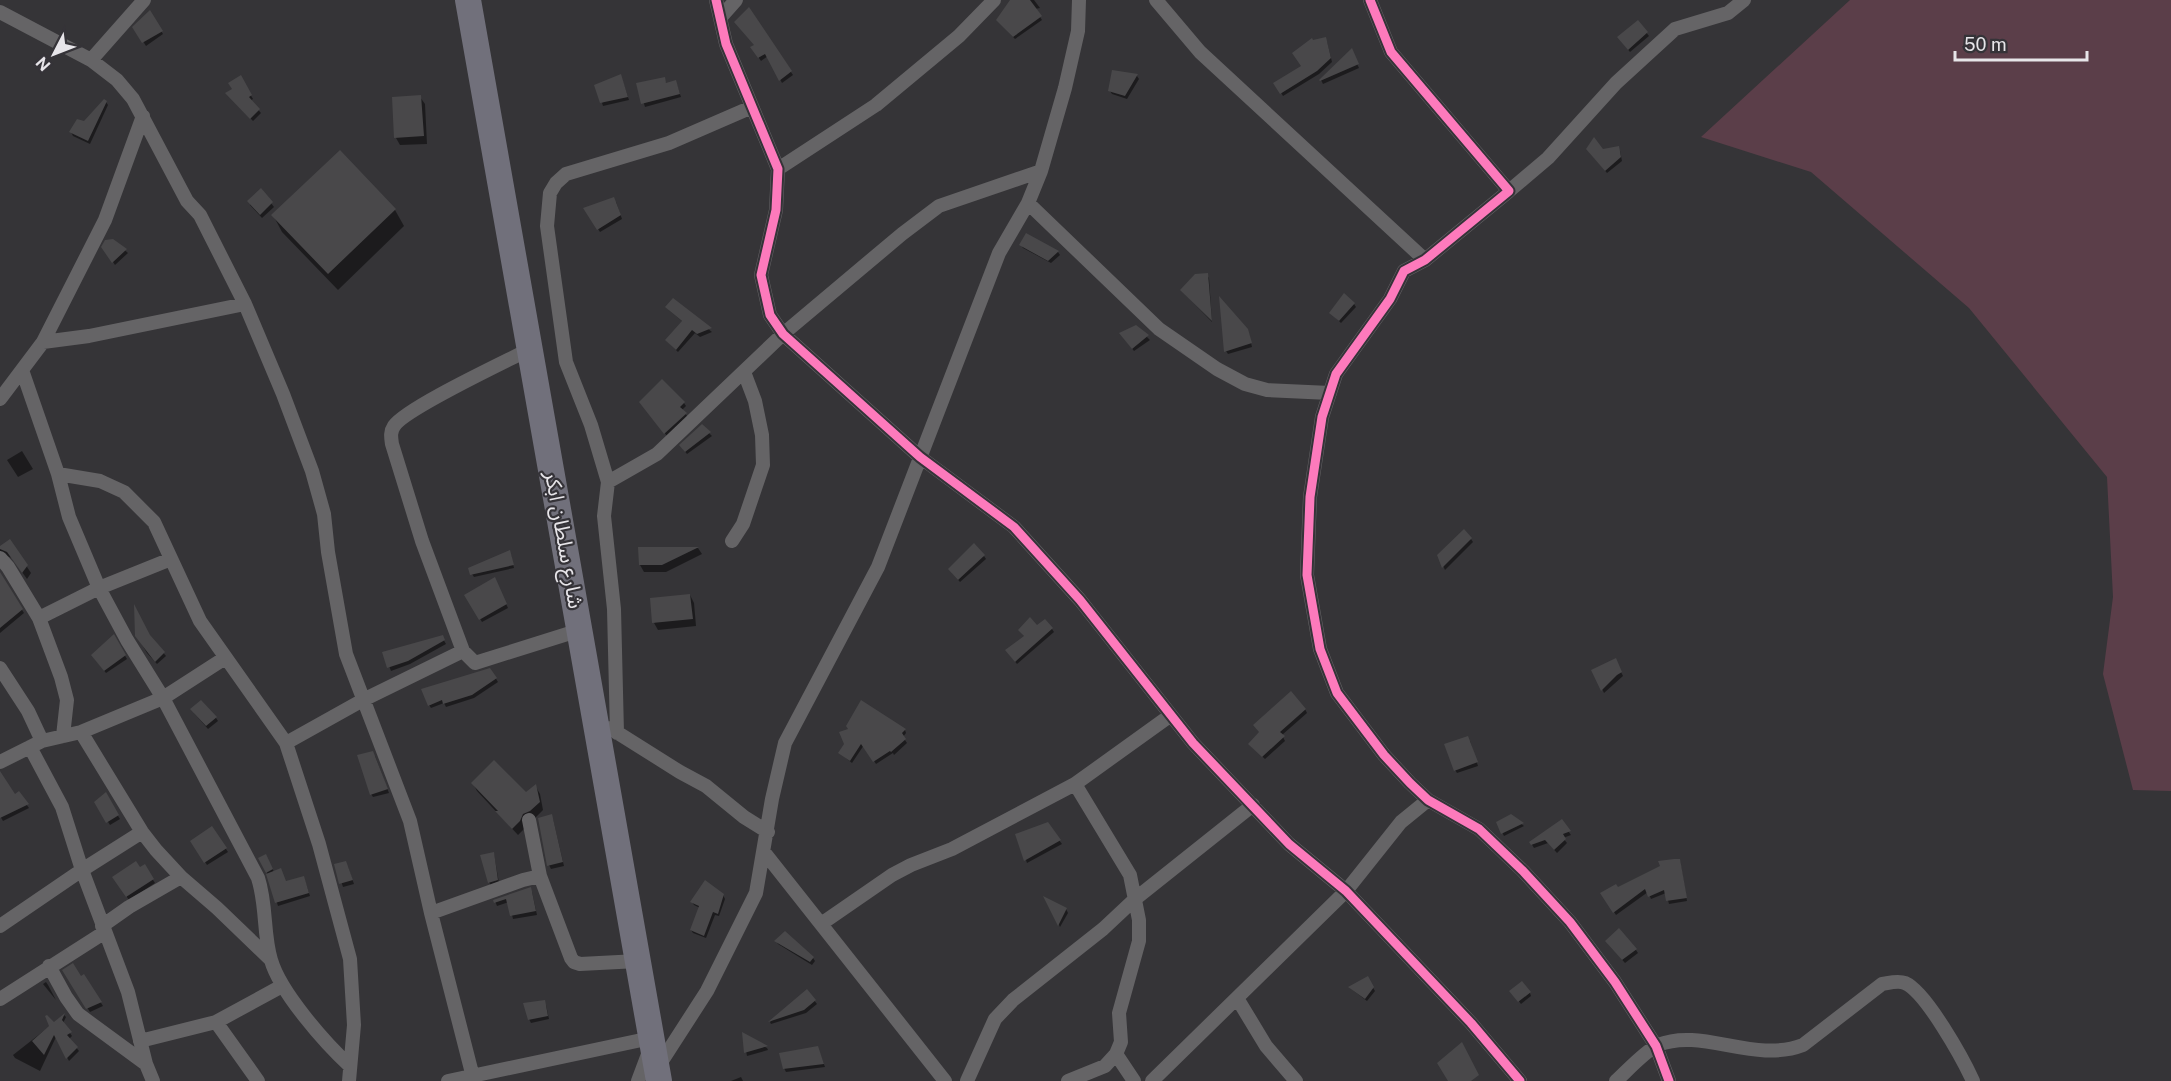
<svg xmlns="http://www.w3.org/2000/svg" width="2171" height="1081" viewBox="0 0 2171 1081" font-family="'Public Sans','Noto Sans Arabic',sans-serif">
	<rect width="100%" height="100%" fill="#353437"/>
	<path fill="#5b3e49" d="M1850 0H2171V791L2133 790 2103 674 2113 597 2107 477 1969 308 1811 172 1701 137Z"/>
	<path fill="#0007" d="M1011 0H1034L1040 8 1035 9 1042 20 1015 39 1000 23Z
		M749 10 793 75 782 83 768 56 761 61 752 48 756 46Z
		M150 13 163 34 146 46 134 27Z
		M1638 22 1649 36 1630 52 1621 41Z
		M1327 42 1332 62 1319 74 1283 96 1275 83 1303 66Z
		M1351 51 1359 68 1323 84 1321 80Z
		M1113 71 1137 76 1139 79 1127 99 1112 94 1110 91Z
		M240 77 253 99 250 101 261 113 253 121 229 96Z
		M622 79 629 100 603 106 602 103Z
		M666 82V84L677 85 681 97 645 107 638 84Z
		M420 97 425 104 427 144 400 145 396 138Z
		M106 102 108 105 90 144 73 136 71 132 84 123Z
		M1603 150 1620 151 1622 161 1607 173 1590 153Z
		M261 190 274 207 262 218 250 205Z
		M616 202 622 219 600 232 585 209Z
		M395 210 404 226 338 290 282 232 273 215Z
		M1026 235 1058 252 1060 255 1051 263 1023 248 1021 245Z
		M113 240 128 253 115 265 103 247Z
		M1207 275 1209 278 1212 322 1182 291Z
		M673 300 712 332 700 337 695 333 678 352 667 341 683 322 669 310Z
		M1354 304 1356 307 1341 323 1331 313Z
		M1136 326 1150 340 1134 351 1123 337Z
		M1249 334 1252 347 1228 354 1226 351Z
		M684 403 686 406 682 410 688 417 667 436 643 405Z
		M702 426 712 436 687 454 683 449Z
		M22 451 33 469 18 477 7 460Z
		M1471 539 1473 542 1445 570 1438 555Z
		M10 541 31 573 27 579 12 558 7 556 0 557V548Z
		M698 548 702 554 666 572H644L640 565V549Z
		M511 555 514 568 474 577 472 574Z
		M984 556 986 559 960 582 952 573Z
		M496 582 508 608 482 622 466 596Z
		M10 591 24 613 0 633V598Z
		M690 595 694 603 696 626 658 630 654 623Z
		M1037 627 1052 629 1054 632 1017 664 1009 654 1025 637 1020 631Z
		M113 636 127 659 106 673 94 658Z
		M137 636H149L166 656 157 664 147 653Z
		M442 637 446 644 410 664 391 671 384 653Z
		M1615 660 1623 676 1604 693 1593 670Z
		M490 669 498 682 474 698 446 707 444 703 431 708 429 705Z
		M1305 709 1307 713 1282 735 1285 741 1265 759 1252 747Z
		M194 713 216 718 218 721 208 729Z
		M850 730H905L906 733 903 737 907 743 894 755 893 753 876 764 864 745 852 763 840 753 846 745Z
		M1470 741 1478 766 1457 773 1455 770Z
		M375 756 389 793 373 797 371 794Z
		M473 783 526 794 536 787 540 794 543 810 534 819 527 821 524 829 518 835 477 791Z
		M0 788 14 796 18 793 29 808 3 821 0 816Z
		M105 795 120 819 110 825 96 803Z
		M1511 816 1524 826 1504 836 1497 822Z
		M553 819 564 866 551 869 549 865Z
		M1561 821 1571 835 1563 838 1567 843 1557 853 1548 843 1534 848 1531 843Z
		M1047 824 1062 844 1027 863 1017 835Z
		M212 828 228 852 207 865 192 842Z
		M494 854 499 883 491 886 489 882Z
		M266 856 274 872 286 883 304 878 310 896 278 906 268 875 260 859Z
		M1680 861 1687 901 1669 904 1666 893 1651 899 1648 892 1616 915 1602 894 1618 889Z
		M144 866 155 883 129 900 114 878Z
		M336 866 348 867 354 884 343 887Z
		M532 892 537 915 513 919 509 902 497 906 495 901Z
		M723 895 725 899 719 916 715 915 706 938 693 933 691 930 700 908 694 905 692 902Z
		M1046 899 1066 909 1068 913 1060 927Z
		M776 941 813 958 815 961 812 965 778 944Z
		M1608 944 1636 950 1638 953 1625 963Z
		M64 971 81 978 84 976 103 1006 90 1012Z
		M1367 978 1375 991 1367 1001 1350 988Z
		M46 982 48 985 56 1000 43 984Z
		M807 991 817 1004 806 1013 771 1024 770 1022Z
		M1530 993 1531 996 1521 1004 1513 994Z
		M546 1005 549 1019 531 1023 529 1019Z
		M64 1015 66 1017 63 1023 72 1036 69 1039 79 1051 69 1061 56 1037 40 1071 15 1058 13 1055Z
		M743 1035 767 1048 768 1050 747 1056Z
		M819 1051 825 1067 786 1072 784 1068Z
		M741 1077 743 1081H731Z"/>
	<path fill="#49484a" d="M1010 0H1030L1042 16 1013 37 996 20Z
		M749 7 792 71 779 81 765 54 758 58 750 47 754 45 734 22Z
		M150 10 163 31 142 43 132 27Z
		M1638 20 1648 32 1628 50 1617 37Z
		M1326 37 1331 58 1317 71 1280 94 1273 83 1301 66 1292 53 1312 38 1313 40Z
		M1352 48 1359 64 1320 81 1319 80Z
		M1112 70 1138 74 1125 96 1108 91Z
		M621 74 628 97 600 103 594 85Z
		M241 75 252 95 249 97 260 109 250 119 225 93 232 89 228 83Z
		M665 77 666 83 676 80 680 94 641 104 636 83Z
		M421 95 424 136 394 138 392 97Z
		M104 99 107 101 88 141 69 132 77 119 84 121Z
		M1594 137 1603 149 1619 146 1621 157 1605 171 1586 149Z
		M340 150 396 209 328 274 271 215Z
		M261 188 273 202 260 215 247 201Z
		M614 197 621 215 597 230 583 208Z
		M1026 233 1059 251 1048 261 1019 245Z
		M113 239 127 249 112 263 101 247 105 240Z
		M1208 273 1212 321 1180 290 1195 274Z
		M1344 293 1355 303 1339 321 1329 313Z
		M1219 296 1248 329 1252 343 1224 352Z
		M673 298 712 328 697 334 692 330 676 350 665 340 682 321 665 307Z
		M1136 325 1149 335 1132 349 1119 333Z
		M662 379 685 402 680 407 687 413 664 434 639 402Z
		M702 424 711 432 685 452 679 445Z
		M1464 529 1472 538 1442 568 1437 555Z
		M10 539 28 565 22 573 7 552 0 549V546Z
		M974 543 985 555 958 580 948 569Z
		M638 547H699L662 565H639Z
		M510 550 514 565 470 575 468 568Z
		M0 572 23 609 0 628Z
		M495 577 507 604 479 620 464 595Z
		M690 594 693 619 652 623 650 598Z
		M134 604 150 635 165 652 155 662 135 636Z
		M1030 617 1037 625 1045 619 1053 628 1015 662 1005 650 1024 636 1018 630Z
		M114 634 126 655 104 671 91 655Z
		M443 635 445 640 408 661 387 668 382 652Z
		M1616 658 1622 672 1617 675 1601 691 1591 670Z
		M490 668 497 678 472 695 443 704 442 700 428 706 421 689Z
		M1291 691 1306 709 1280 732 1285 736 1262 757 1248 744 1259 732 1253 725Z
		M201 700 217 717 206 726 190 709Z
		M861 700 906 729 902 733 906 739 891 752 890 751 873 762 861 744 850 761 838 753 844 744 839 732 848 729 846 726Z
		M1468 736 1478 762 1454 771 1444 744Z
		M373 751 388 789 370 795 357 755Z
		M494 760 526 792 536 784 540 802 530 811 523 814 520 821 512 829 495 811H498L471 783Z
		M0 771 15 794 19 791 29 804 0 818Z
		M106 792 119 815 106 823 94 802Z
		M552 814 563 862 547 866 538 818Z
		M1511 814 1524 823 1501 834 1496 822Z
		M1562 819 1571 831 1563 834 1566 839 1554 850 1545 840 1531 845 1529 842Z
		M1048 822 1061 840 1024 861 1015 834Z
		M212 826 227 848 204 863 190 841Z
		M494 852 498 880 488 883 480 855Z
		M266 854 273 869 266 873 258 858Z
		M1674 859H1680L1687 898 1666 901 1664 890 1648 897 1645 889 1613 913 1600 893 1616 884 1618 887 1660 866 1658 861Z
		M136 861 140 867 145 864 154 879 126 897 112 877Z
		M346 861 353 880 339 884 334 864Z
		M281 868 286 881 304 876 309 893 275 903 266 874Z
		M705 880 724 894 718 914 713 912 704 936 690 930 699 906 690 902Z
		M531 887 536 911 510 916 506 899 494 903 493 900Z
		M1043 896 1067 908 1058 926Z
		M1619 928 1637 949 1622 960 1605 941Z
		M785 931 814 957 810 962 774 941Z
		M73 963 81 976 84 974 102 1002 86 1009 62 970Z
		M1368 976 1374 987 1365 999 1348 987Z
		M1522 981 1531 992 1518 1002 1509 991Z
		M807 989 816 1000 804 1010 768 1022Z
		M545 1000 548 1016 528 1020 523 1003Z
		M65 1013 62 1020 72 1032 67 1035 78 1047 66 1059 54 1035 44 1055 32 1041 49 1026 45 1016 47 1015 54 1022Z
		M742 1032 768 1046 744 1053Z
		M1462 1042 1479 1075 1471 1081H1448L1437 1063Z
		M818 1046 824 1064 783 1069 779 1053Z"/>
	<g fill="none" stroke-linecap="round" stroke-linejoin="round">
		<path stroke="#656466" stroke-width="14" d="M716 0 726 44 778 169 776 210 761 275 770 315 783 334 920 457 1014 527 1080 600 1193 743 1289 844 1346 891 1471 1023 1520 1081
			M1156 0 1200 52 1425 260
			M1370 0 1391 52 1509 191 1425 260 1404 271 1390 299 1336 374 1322 417 1310 497 1307 575 1320 649 1337 693 1384 755 1410 783 1428 800 1479 829 1523 871 1570 922 1615 982 1656 1046 1669 1081
			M0 12 91 60 117 80 133 99 187 201 200 215 245 304 89 336 43 342
			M720 18 736 0
			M91 60 144 0
			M778 169 876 105 959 36 994 0
			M1509 191 1548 158 1616 83 1675 29 1728 13 1744 0
			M1028 203 1159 329 1217 369 1245 384 1267 390 1330 393
			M245 304 283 394 312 471 324 514 328 552 346 654 410 821 431 913 474 1081
			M530 349C505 362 406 408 394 426 390 432 391 437 392 444L422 541 463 651 475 663 580 630
			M22 370 58 474 69 517 99 588 127 640 163 698 258 878C267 906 263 934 271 960 280 992 325 1043 350 1066
			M0 399 43 342 105 220 143 116
			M58 474 100 481 124 492 154 522 200 621 286 743 319 844 350 959 354 1025 349 1081
			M608 482 657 454 783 334 902 234 939 206 1041 171
			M732 541 743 524 763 465 762 435 755 401 744 372
			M0 558 8 567 39 618 61 677 67 700 63 736
			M39 618 99 588 171 559
			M0 668 28 711 42 741
			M610 728 680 772 706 786 744 817 768 832
			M81 732 142 832 156 850 181 877 217 908 270 959
			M617 733 614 609 604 516 608 482 591 425 566 362 547 226 550 193 556 183 566 174 669 143 752 107
			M286 743 363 700 463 651
			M30 747 62 807 82 870 128 992 146 1064 153 1081
			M0 762 42 741 81 732 163 698 225 658
			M529 820 540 876 571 958 574 962 580 964 638 961
			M764 852 945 1081
			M431 913 523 880 540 876
			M821 924 892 875 911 865 952 849 1075 784 1171 715
			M0 926 82 870 142 832
			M102 926 129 907 181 877
			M49 966 66 997 78 1014 146 1064
			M1237 998 1266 1046 1296 1081
			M0 999 105 932
			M216 1022 258 1081
			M140 1041 216 1022 282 986
			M1116 1054 1134 1081
			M658 1067 707 991 756 893 772 799 785 743 878 567 999 253 1028 203 1041 171 1065 88 1078 31 1079 0
			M448 1081 651 1038
			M638 1081 650 1049
			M967 1081 995 1019 1013 1000 1103 929 1135 899 1253 805
			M1068 1081 1105 1066 1116 1054 1121 1042 1119 1013 1139 941V920L1130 875 1075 784
			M1152 1081 1346 891 1401 822 1428 800
			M1616 1081C1627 1071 1645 1051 1658 1045 1702 1027 1754 1064 1803 1045L1882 984C1889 983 1898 980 1905 983 1926 992 1963 1059 1973 1081"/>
		<path stroke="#71707b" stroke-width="26" d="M468 0 659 1081"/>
		<g stroke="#353338" stroke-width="13">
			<path id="cycleway" d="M716 0 726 44 778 169 776 210 761 275 770 315 783 334 920 457 1014 527 1080 600 1193 743 1289 844 1346 891 1471 1023 1520 1081
				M1370 0 1391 52 1509 191 1425 260 1404 271 1390 299 1336 374 1322 417 1310 497 1307 575 1320 649 1337 693 1384 755 1410 783 1428 800 1479 829 1523 871 1570 922 1615 982 1656 1046 1669 1081"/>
		</g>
		<use href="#cycleway" stroke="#fd7abc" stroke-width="9"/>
	</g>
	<g text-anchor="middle" stroke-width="4.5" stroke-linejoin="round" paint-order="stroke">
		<g font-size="21" fill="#e7e5e9" stroke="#353338">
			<text transform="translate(564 540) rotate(80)" y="7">شارع سلطان ابكر</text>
		</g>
	</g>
	<g transform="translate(54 54) rotate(228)" stroke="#353338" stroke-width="4.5" paint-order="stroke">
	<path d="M0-4.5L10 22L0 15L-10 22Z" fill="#e7e5e9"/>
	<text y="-9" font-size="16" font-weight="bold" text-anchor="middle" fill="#e7e5e9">N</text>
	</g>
	<path d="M1955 51v9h132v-9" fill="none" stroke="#e7e5e9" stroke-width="3"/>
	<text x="1964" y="51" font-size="18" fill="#e7e5e9" stroke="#353338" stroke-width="4.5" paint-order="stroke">50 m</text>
</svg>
